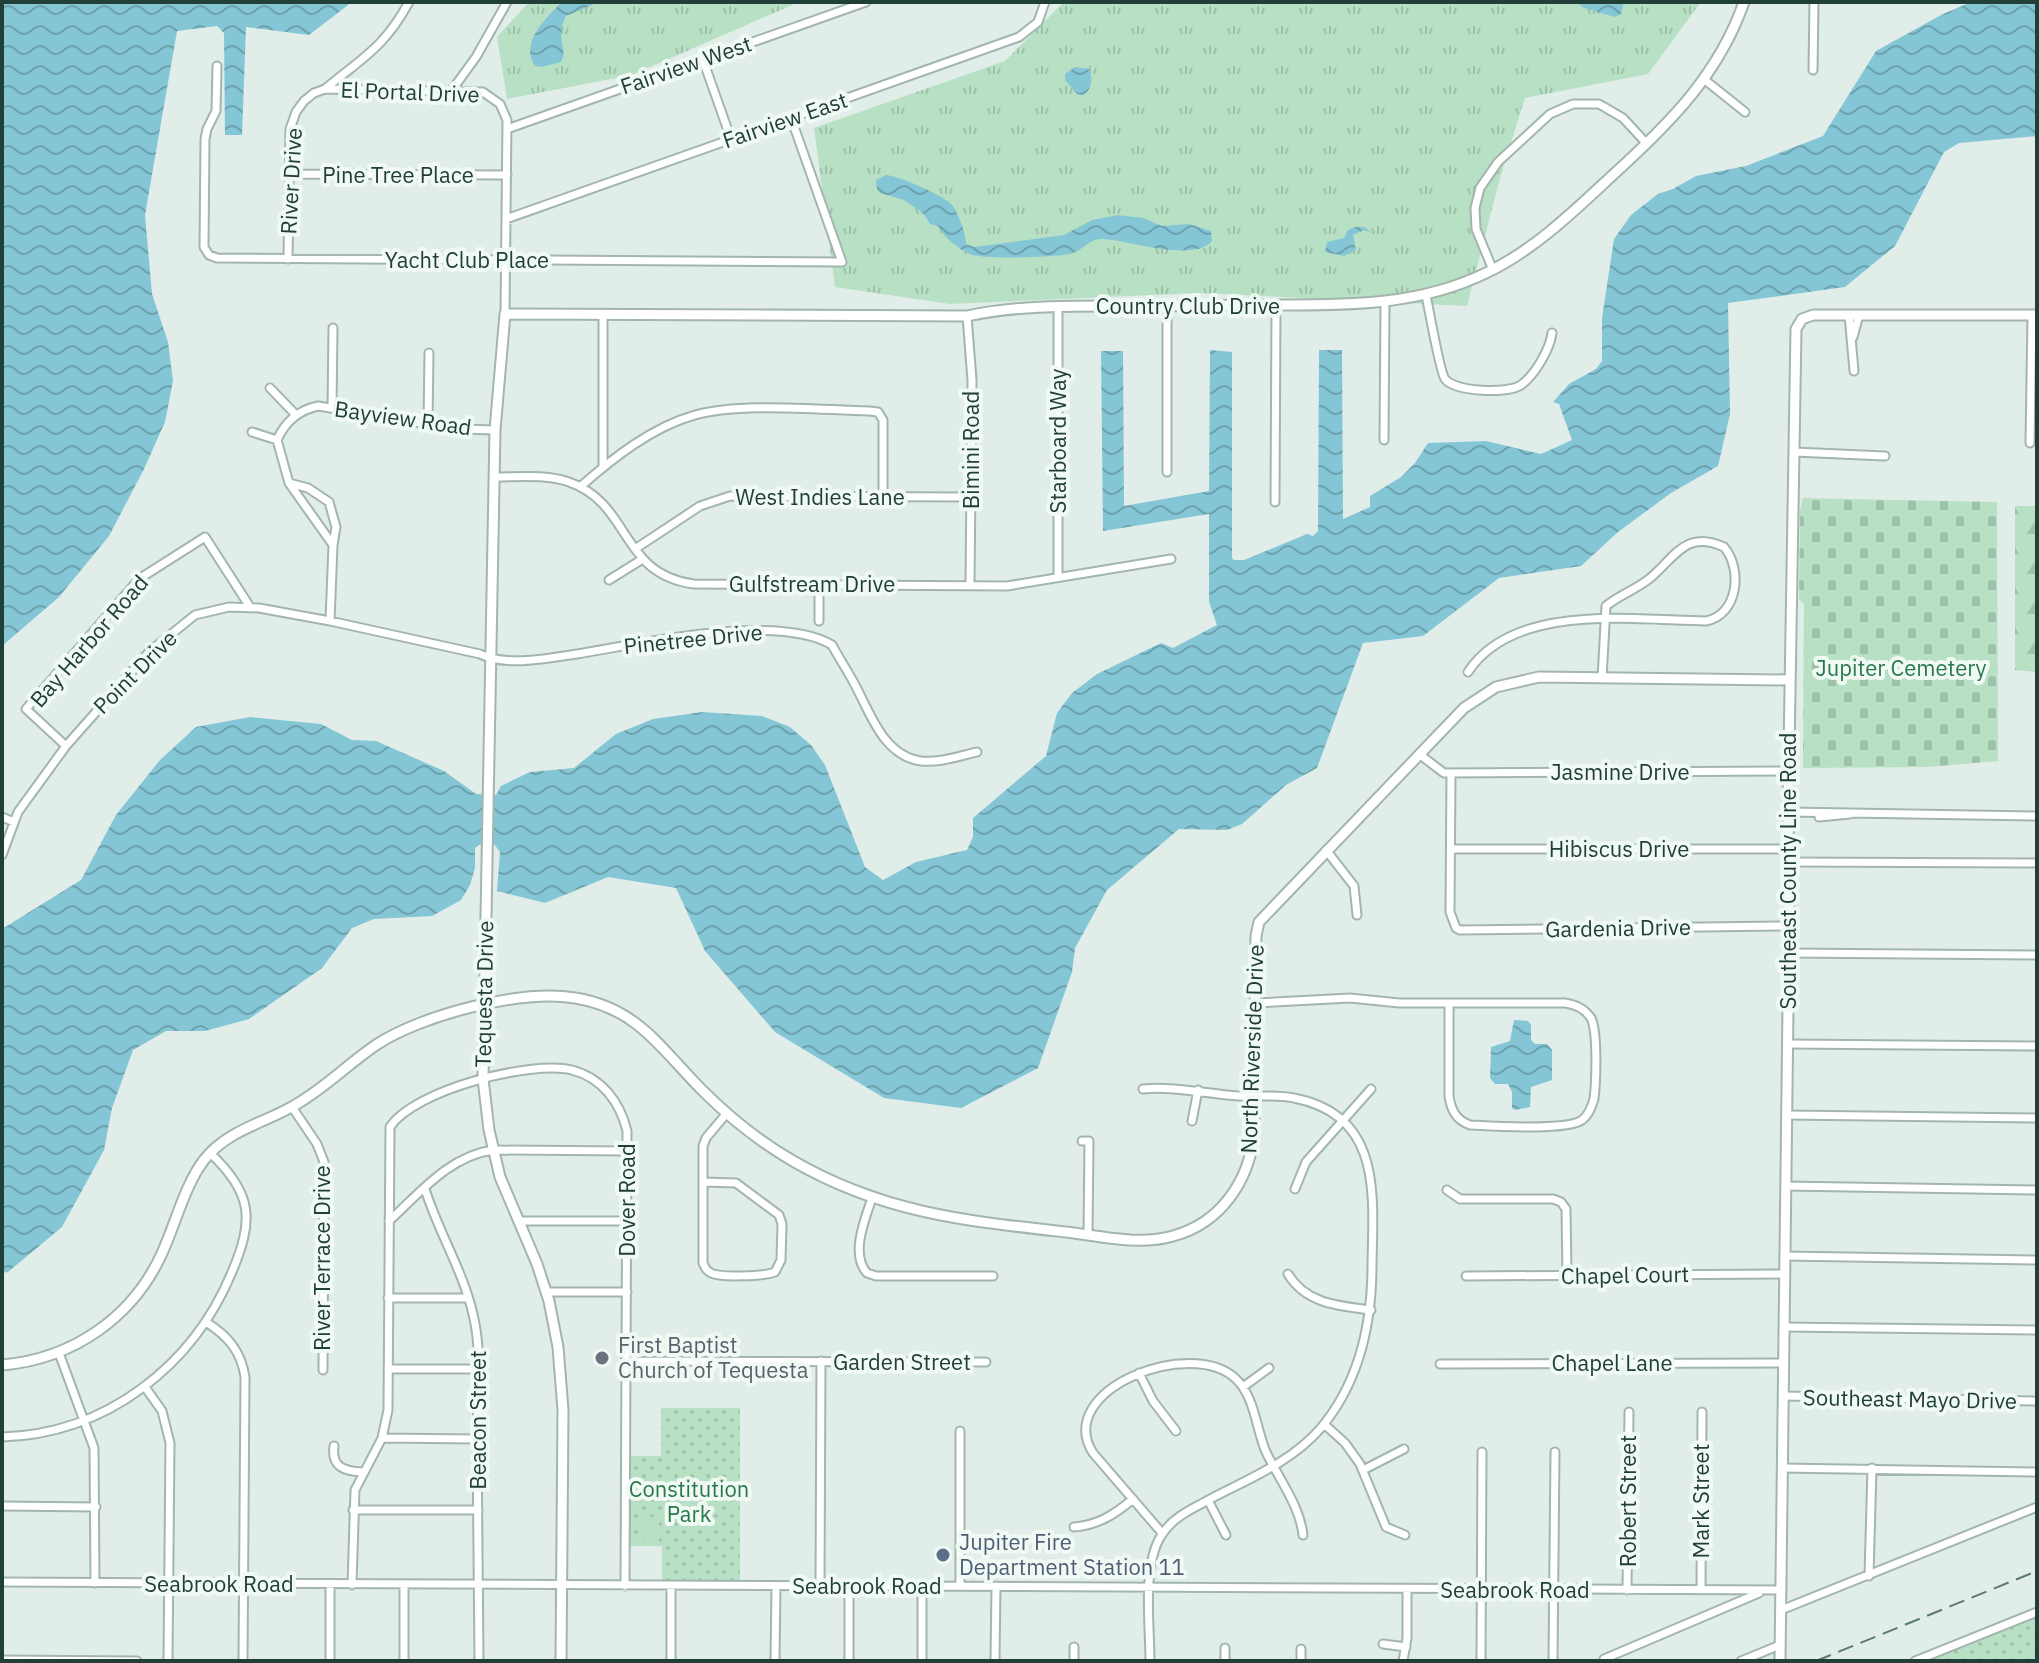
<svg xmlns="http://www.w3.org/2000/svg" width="2039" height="1663" viewBox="0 0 2039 1663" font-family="'IBM Plex Sans',sans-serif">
	<defs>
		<pattern id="grass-tufts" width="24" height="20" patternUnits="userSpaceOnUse" patternTransform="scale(2)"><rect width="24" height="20" fill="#b8e0c4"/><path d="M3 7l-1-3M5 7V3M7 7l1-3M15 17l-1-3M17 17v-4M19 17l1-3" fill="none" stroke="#9ec1a9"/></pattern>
		<pattern id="forest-firs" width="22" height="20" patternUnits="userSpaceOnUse" patternTransform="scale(2)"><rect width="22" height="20" fill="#b8e0c4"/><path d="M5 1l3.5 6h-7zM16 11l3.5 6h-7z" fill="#9ec1a9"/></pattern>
		<pattern id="cemetery-stones" width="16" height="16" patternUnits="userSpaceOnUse" patternTransform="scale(2)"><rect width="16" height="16" fill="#b8e0c4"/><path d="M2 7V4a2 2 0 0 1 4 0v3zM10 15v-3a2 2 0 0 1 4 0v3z" fill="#9ec1a9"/></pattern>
		<pattern id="park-dots" width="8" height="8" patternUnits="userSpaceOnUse" patternTransform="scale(2)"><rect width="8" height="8" fill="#b8e0c4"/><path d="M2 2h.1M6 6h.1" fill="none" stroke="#9ec1a9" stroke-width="1.8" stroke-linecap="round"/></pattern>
		<pattern id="water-waves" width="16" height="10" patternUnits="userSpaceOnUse" patternTransform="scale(2)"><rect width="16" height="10" fill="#84c6d6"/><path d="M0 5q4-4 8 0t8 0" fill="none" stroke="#6ca2ae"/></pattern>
	</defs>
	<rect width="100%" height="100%" fill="#e1ede8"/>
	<path fill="url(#grass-tufts)" d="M529 2H799L632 75 507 99 497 37Z
		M1064 2H1701L1648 74 1525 98 1500 178 1467 306 1198 293 950 304 835 287 814 128 1005 61Z"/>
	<path fill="url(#forest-firs)" d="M2015 506H2037V672L2015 670Z"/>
	<path fill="url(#cemetery-stones)" d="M1803 498 1997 502 1998 761 1927 767 1803 768 1804 604 1799 599 1800 511Z"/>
	<path fill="url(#park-dots)" d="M661 1408H740V1584H662V1546H626L627 1456H661Z
		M2037 1615V1661H1924Z"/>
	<path fill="#b8e0c4" d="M671 1483H698V1505H671Z
		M641 1517H655V1520L659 1521V1542L641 1541Z"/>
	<path fill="url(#water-waves)" d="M2 2H352L309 35 246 27 242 135H225L224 33 217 26 177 31 145 215 152 294 168 342 173 381 165 422 144 469 109 536 59 597 2 646Z
		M562 2H599L566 16C554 40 569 47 561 62L542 67 535 66C519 43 546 18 562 2Z
		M1576 2H1624L1621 14 1615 17 1584 8Z
		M1971 2H2037V136L1959 143 1944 152 1895 246 1845 287 1728 303 1730 414 1718 466 1671 493 1618 532 1581 566 1499 578 1423 636 1363 643 1317 768 1286 785 1242 824 1227 830 1179 829 1107 890 1075 948 1072 972 1038 1068 961 1108 884 1098 775 1032 705 951 676 888 608 877 545 903 497 891 500 852 494 844 479 845 475 848V868L470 885 461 900 432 916 374 919 352 928 322 968 249 1019 205 1031H166L133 1050 112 1108 104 1150 62 1227 8 1272 2 1273V929L81 880 116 815 160 760 196 727 250 717 321 724 352 740 376 741 444 771 476 794 496 795 501 786 530 772 574 768 616 734 653 719 702 712 762 716 790 727 811 745 825 765 865 867 883 880 916 862 967 850 973 837V818L1046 756 1057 713 1072 693 1097 674 1161 643 1173 648 1217 625 1209 602V514L1103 531 1101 351H1123L1124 506 1209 491 1210 350 1232 352V558L1234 560H1244L1307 534 1313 536 1318 531 1319 350H1342L1343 519 1370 507V496L1401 477 1415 463 1428 443 1486 441 1541 454 1572 440 1559 404 1553 402 1569 384 1596 369 1602 361V318L1614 239 1631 215 1658 194 1673 189 1696 176 1746 166 1823 136 1876 51 1941 15Z
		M1075 67 1089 69C1093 78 1092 90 1083 95L1077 94 1065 80V74Z
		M886 175C901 177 938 193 950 203 957 208 967 236 966 244L974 247 1064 235 1092 220 1118 215 1143 218 1162 226 1189 224 1211 231 1212 241C1194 263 1128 240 1103 239 1089 238 1083 251 1070 254 1053 257 985 260 970 254 958 249 945 238 938 226L930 224 923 213 904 200 880 193 877 189 876 180Z
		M1355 227H1364L1372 233 1364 230 1353 235 1356 250 1344 256 1325 252 1327 242 1344 238 1348 230Z
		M1514 1020 1528 1021 1531 1025V1040L1535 1044H1547L1552 1050V1080L1531 1087 1530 1107 1515 1110 1512 1108V1092L1508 1084H1495L1490 1078 1491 1047 1510 1041Z"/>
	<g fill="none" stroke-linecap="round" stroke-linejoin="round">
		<g stroke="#a3b5af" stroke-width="11">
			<path id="minor" d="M703 60 731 139
				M217 66 216 111 207 129 205 139 204 247 209 255 217 258 842 262 791 118
				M1813 70 1814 2
				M1705 80 1745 112
				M325 89C362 58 384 48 409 2
				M452 90 476 57 507 2
				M507 129 866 2
				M289 174 507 175
				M506 219 1019 37 1038 22 1045 2
				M288 259 290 129 296 112 304 101 314 93 325 89 483 92 500 104 507 120 505 314
				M1493 270 1476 229 1475 208 1480 188 1498 162 1550 114 1573 104H1599L1623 118 1647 144
				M1426 295C1429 309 1440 373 1445 379 1455 392 1508 394 1521 385 1535 375 1550 349 1552 333
				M1849 315 1854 371
				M967 316 972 380 970 585
				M1853 337 1859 315
				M270 388 296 415
				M332 408 333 328
				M428 424 429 353
				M252 432 277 440 289 483 333 545 330 621
				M277 440C285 422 299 410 318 406L459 429 495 430
				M1384 440 1385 303
				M2030 443 2032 315
				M1794 452 1885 456
				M603 467V315
				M1167 472V306
				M495 477C519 477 546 474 569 482 632 504 619 574 694 584L1007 586 1171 559
				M289 483 308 488 329 502 336 527 333 545
				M580 487C613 458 652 427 695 415 742 402 819 410 869 411L878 412 883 420V497
				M1275 502 1276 305
				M635 549 700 506 730 496 971 497
				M1058 577V306
				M609 580 641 560
				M819 621V584
				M1468 672C1514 602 1634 620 1706 621 1738 615 1743 569 1724 547 1685 529 1675 558 1649 579 1635 590 1619 595 1606 606L1602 678
				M66 746 26 709 139 579 205 537 250 607
				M1419 754 1444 773 1788 771
				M1451 773 1450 912 1456 928 1460 930 1789 926
				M1788 812 2037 816
				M2 817 14 822
				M1819 817 1850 814
				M1451 849H1787
				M1326 850 1354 886 1357 915
				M2 855 18 812 66 746 149 652 195 615 229 607 259 608 330 621 480 654C505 667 550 658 577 654 639 644 778 612 832 645 839 658 847 670 854 683 870 712 883 756 921 761 940 763 959 756 977 752
				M1787 862 2037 863
				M1788 953 2037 955
				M1256 1003 1350 998 1399 1003H1565C1576 1005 1584 1008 1591 1018 1598 1032 1596 1083 1594 1099 1592 1106 1588 1116 1582 1120 1567 1131 1491 1126 1470 1125 1456 1120 1451 1110 1449 1096V1003
				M1787 1044 2037 1046
				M1143 1089C1176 1086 1206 1094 1239 1096 1257 1097 1276 1094 1294 1098 1383 1115 1373 1196 1372 1265 1372 1324 1360 1382 1320 1429 1292 1461 1251 1478 1214 1497 1194 1508 1173 1516 1161 1536 1142 1566 1150 1625 1150 1661
				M292 1107 317 1144 324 1162 323 1370
				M1786 1115 2037 1118
				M1192 1121 1198 1090
				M1082 1141H1089L1088 1235
				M703 1182 736 1183 779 1215 782 1224 781 1260 775 1272C765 1276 720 1278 711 1273 706 1270 705 1268 703 1263V1146L706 1138 727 1113
				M1785 1186 2037 1190
				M425 1189C438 1231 463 1271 473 1314 483 1356 477 1398 477 1441 477 1514 479 1588 479 1661
				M1295 1189 1306 1162 1371 1089
				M1447 1190 1460 1199H1553L1561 1202 1566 1209 1567 1275
				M872 1198C865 1219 850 1254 867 1273L876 1276H993
				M389 1221C419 1194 449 1156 493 1150L628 1151
				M518 1221H627
				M1784 1256 2037 1260
				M1288 1274C1306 1304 1339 1306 1371 1310
				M1466 1276 1784 1274
				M546 1292H627
				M388 1298H467
				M206 1322C228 1336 241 1351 245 1377L243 1661
				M1784 1327 2037 1330
				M59 1353 94 1448 95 1583
				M626 1361 986 1362
				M1440 1364 1783 1363
				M388 1369H479
				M1139 1373 1153 1401 1176 1431
				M145 1387 162 1411 170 1443 168 1661
				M1243 1387 1269 1368
				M1783 1396 2037 1401
				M1324 1424 1345 1443 1360 1464 1386 1527 1405 1535
				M960 1431V1586
				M2 1437C106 1434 193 1366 232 1272 254 1220 253 1193 210 1153
				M382 1438 477 1439
				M334 1446C331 1467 344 1471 362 1472
				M1782 1468 2037 1472
				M1363 1470 1404 1449
				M1208 1500 1226 1535
				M2 1506 96 1507
				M353 1510H478
				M1074 1527C1098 1525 1114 1515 1133 1499
				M1162 1533 1093 1453C1053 1390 1191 1336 1236 1379 1255 1397 1256 1429 1266 1452 1279 1479 1300 1506 1303 1535
				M1869 1576 1872 1468
				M2 1582 1781 1590
				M352 1585 355 1490 382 1438 388 1410 390 1127C414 1090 531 1060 572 1070 602 1078 620 1102 627 1131L625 1586
				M671 1586V1661
				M820 1586 821 1361
				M1627 1590 1629 1412
				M1701 1590 1702 1412
				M1781 1610 2037 1507
				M1383 1644 1406 1647
				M1604 1659 1759 1593
				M2 1660 137 1661
				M330 1661V1585
				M404 1661V1585
				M775 1661 776 1586
				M849 1661V1586
				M922 1661V1586
				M995 1661 996 1586
				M1074 1661V1647
				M1225 1661V1648
				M1301 1661V1649
				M1403 1661 1407 1638V1590
				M1481 1661 1482 1452
				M1553 1661 1555 1452
				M1741 1661 1780 1645
				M1915 1661 2037 1612"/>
		</g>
		<g stroke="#a3b5af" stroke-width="13">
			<path id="tertiary" d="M2 1365C73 1359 134 1317 163 1251 176 1222 185 1185 204 1160 227 1130 265 1123 295 1105 325 1088 348 1064 376 1045 421 1015 521 989 575 998 638 1008 661 1049 702 1090 729 1117 760 1142 793 1161 883 1213 966 1221 1066 1232 1101 1236 1139 1246 1173 1236 1221 1223 1249 1181 1254 1134L1256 936 1259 922 1464 708 1496 687 1539 677 1790 680
				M561 1661 563 1410 558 1347 549 1301 537 1264 500 1177 489 1130 483 1079 495 430 505 314 967 316C1019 305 1070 306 1123 306 1175 306 1228 305 1280 305 1352 305 1420 305 1486 273 1536 249 1575 210 1615 173 1670 123 1719 74 1744 2
				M1780 1661 1789 926 1788 812 1796 329 1802 319 1813 315H2037"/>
		</g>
		<use href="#minor" stroke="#fff" stroke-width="7"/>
		<use href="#tertiary" stroke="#fff" stroke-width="9"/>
		<path stroke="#5a7a73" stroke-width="2" stroke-dasharray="16 8" stroke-linecap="butt" d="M1816 1661 2037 1571"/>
	</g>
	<circle fill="#6b7280" stroke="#f1f9f5" stroke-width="3" cx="602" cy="1358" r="8"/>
	<circle fill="#5c6f8a" stroke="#f1f9f5" stroke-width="3" cx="943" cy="1555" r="8"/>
	<g text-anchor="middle" stroke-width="8" stroke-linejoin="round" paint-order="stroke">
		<g font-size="22" fill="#203f37" stroke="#f1f9f5">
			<text transform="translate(686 65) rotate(-19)" y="8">Fairview West</text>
			<text transform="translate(410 92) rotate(2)" y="8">El Portal Drive</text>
			<text transform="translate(785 120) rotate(-19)" y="8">Fairview East</text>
			<text x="398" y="183">Pine Tree Place</text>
			<text transform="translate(291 181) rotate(-87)" y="8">River Drive</text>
			<text x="467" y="268">Yacht Club Place</text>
			<text x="1188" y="314">Country Club Drive</text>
			<text transform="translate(403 418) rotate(8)" y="8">Bayview Road</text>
			<text transform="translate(1058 441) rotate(-90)" y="8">Starboard Way</text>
			<text transform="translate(971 450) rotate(-90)" y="8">Bimini Road</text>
			<text x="820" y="505">West Indies Lane</text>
			<text x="812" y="592">Gulfstream Drive</text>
			<text transform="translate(693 639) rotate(-6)" y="8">Pinetree Drive</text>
			<text transform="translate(89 641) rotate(-49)" y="8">Bay Harbor Road</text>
			<text transform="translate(135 672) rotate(-45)" y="8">Point Drive</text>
			<text x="1620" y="780">Jasmine Drive</text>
			<text x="1619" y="857">Hibiscus Drive</text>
			<text transform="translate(1788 871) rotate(-90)" y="8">Southeast County Line Road</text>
			<text transform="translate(1618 928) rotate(-1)" y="8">Gardenia Drive</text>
			<text transform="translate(484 994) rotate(-89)" y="8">Tequesta Drive</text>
			<text transform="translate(1252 1049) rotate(-88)" y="8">North Riverside Drive</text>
			<text transform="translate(627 1200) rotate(-90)" y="8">Dover Road</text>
			<text transform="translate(322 1258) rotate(-90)" y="8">River Terrace Drive</text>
			<text transform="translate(1625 1275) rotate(-1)" y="8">Chapel Court</text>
			<text x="902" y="1370">Garden Street</text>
			<text x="1612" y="1371">Chapel Lane</text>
			<text transform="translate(1910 1399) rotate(1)" y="8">Southeast Mayo Drive</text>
			<text transform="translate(478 1420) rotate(-90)" y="8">Beacon Street</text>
			<text transform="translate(1628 1501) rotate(-90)" y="8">Robert Street</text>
			<text transform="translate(1701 1501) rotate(-90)" y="8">Mark Street</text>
			<text x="219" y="1592">Seabrook Road</text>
			<text x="867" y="1594">Seabrook Road</text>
			<text x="1515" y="1598">Seabrook Road</text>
		</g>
		<g font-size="22" fill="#277949" stroke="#f1f9f5">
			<text x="1901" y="676">Jupiter Cemetery</text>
			<text x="689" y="1497">Constitution<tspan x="689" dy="25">Park</tspan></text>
		</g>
		<g font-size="22" fill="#5b616d" stroke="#f1f9f5" text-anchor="start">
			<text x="618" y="1353">First Baptist<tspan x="618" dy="25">Church of Tequesta</tspan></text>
		</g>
		<g font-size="22" fill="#4e5e75" stroke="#f1f9f5" text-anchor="start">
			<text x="959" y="1550">Jupiter Fire<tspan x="959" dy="25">Department Station 11</tspan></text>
		</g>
	</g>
	<rect width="2039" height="1663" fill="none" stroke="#203f37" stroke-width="8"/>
</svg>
